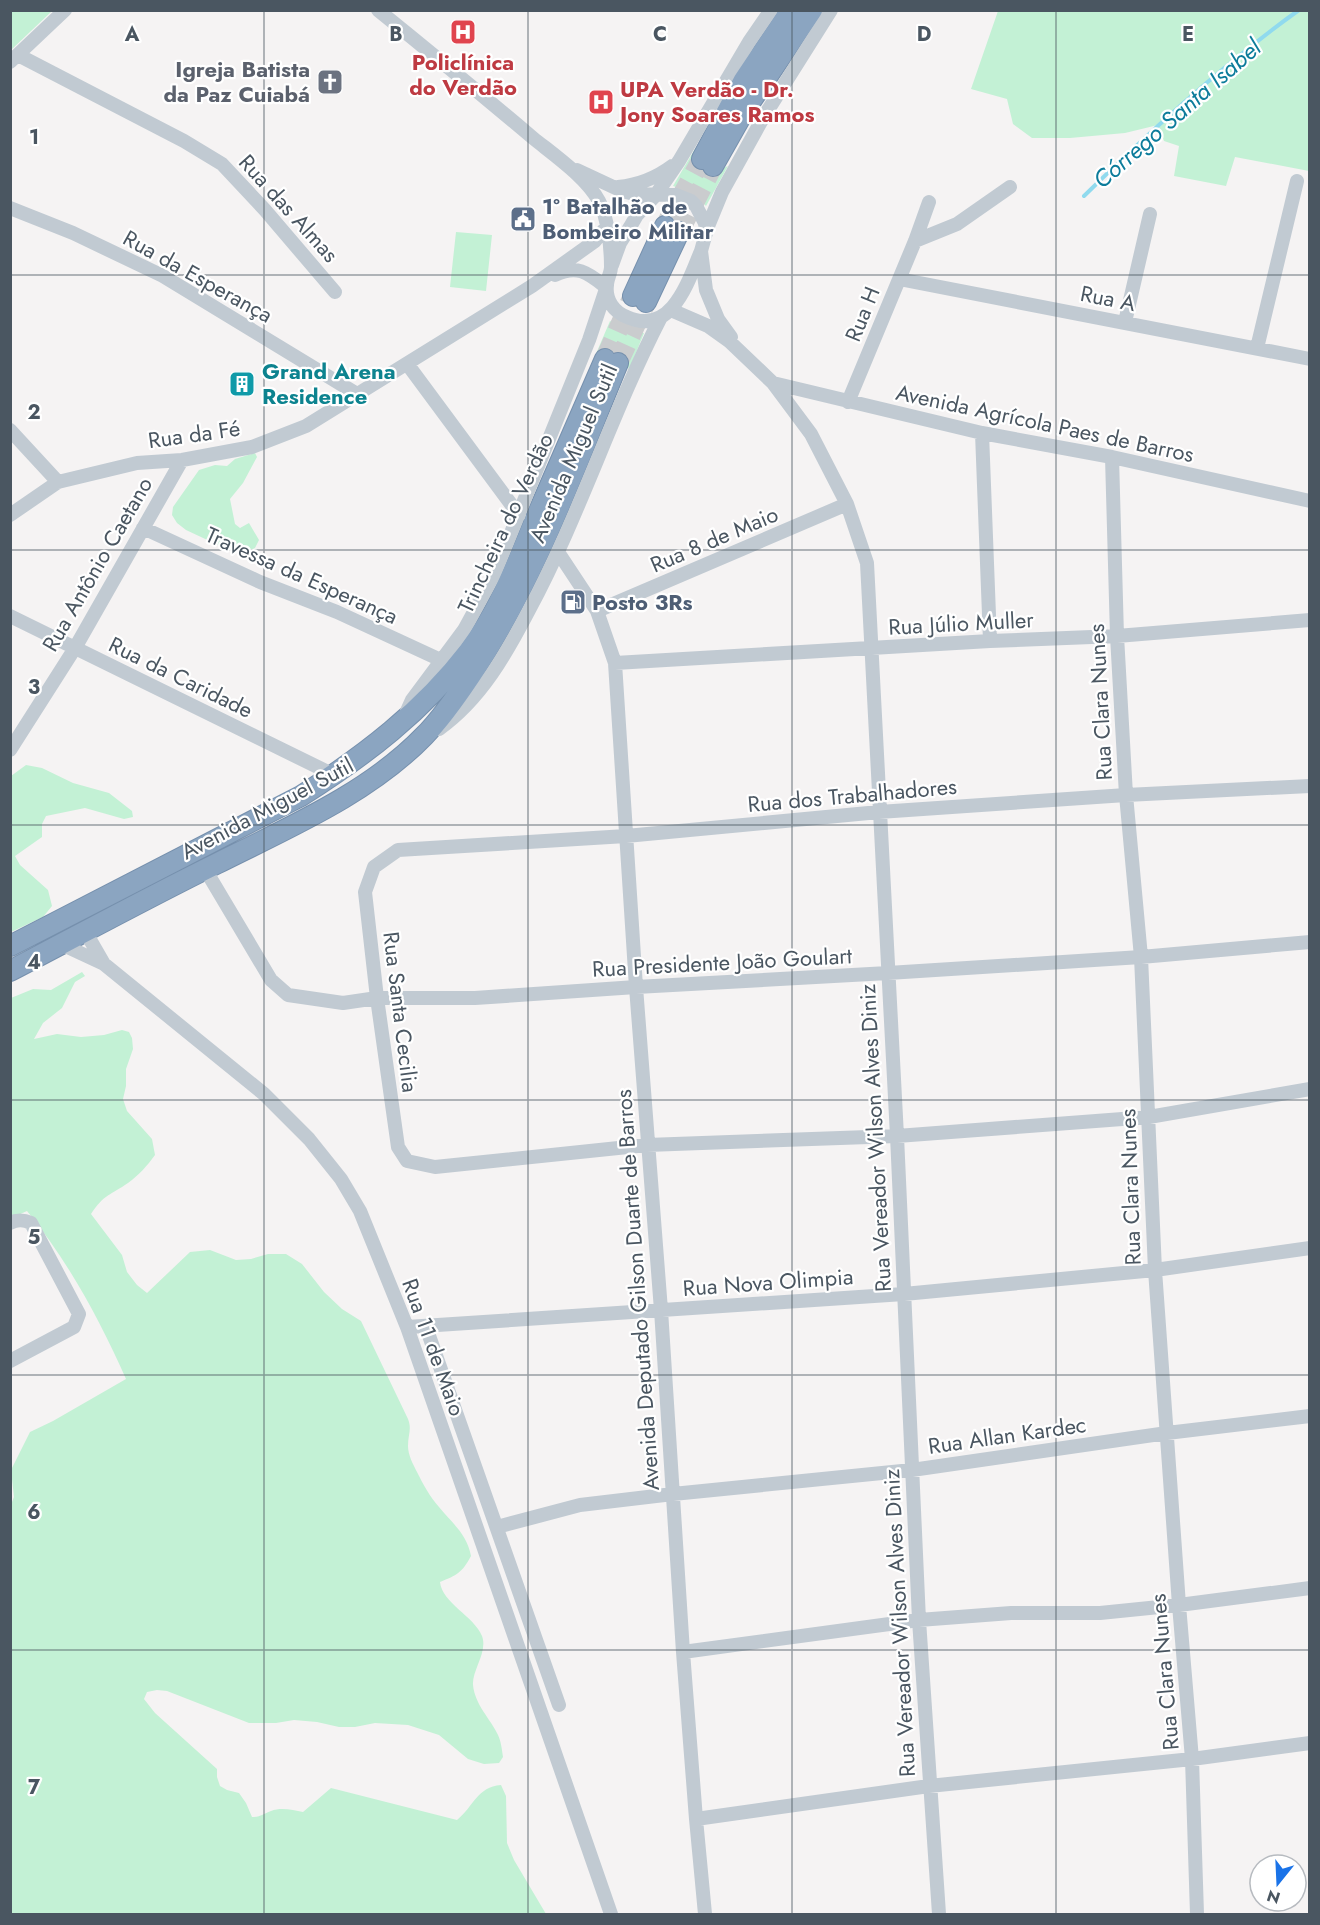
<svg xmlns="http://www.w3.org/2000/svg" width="1320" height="1925" viewBox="0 0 1320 1925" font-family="Jost,sans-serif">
	<rect width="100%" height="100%" fill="#f5f3f3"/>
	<path fill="#c3f1d5" d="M11 10H52V11L11 50Z
		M998 11H1309V171L1235 157 1226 186 1174 176 1179 146 1164 141 1158 125 1125 133 1070 138H1032L1013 124 1007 99 971 89Z
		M696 147 695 152 717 171 728 166 706 206 694 193 673 186Z
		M456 232 492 235 486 291 450 287Z
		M610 321 629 332 644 333 629 370C625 353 610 346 595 356Z
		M255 453 257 457 243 483 230 499 235 524 240 528 249 523 259 540 255 548 242 554 233 552 186 530 177 523 172 515 173 507 199 470 215 465 227 466 235 459Z
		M26 765 42 768 73 783 109 793 132 811 133 817 124 819 85 808 46 816 42 824V837L15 856 20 865 48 890 52 906 43 917 11 932V776Z
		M82 972 85 976 75 982 62 1008 43 1023 34 1039 57 1034 81 1037 104 1035 122 1030 129 1032 132 1038 133 1049 126 1069V1086L123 1099 127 1111 152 1139 155 1155C147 1166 139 1175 128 1183 111 1195 104 1194 91 1214L122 1255 127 1272 137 1285 147 1293 190 1252 210 1250 236 1260 251 1259 268 1254H286L302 1264 324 1292 342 1309 361 1321 408 1419C412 1429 408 1435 408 1446 408 1455 413 1464 417 1472 423 1484 430 1497 439 1507 452 1523 467 1534 471 1556 462 1573 457 1575 440 1582 442 1603 474 1616 482 1636 488 1652 472 1670 473 1685 475 1705 490 1718 498 1735 501 1741 502 1750 503 1757L499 1763 484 1764 468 1759 439 1735 408 1725 375 1723 355 1727H339L317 1722 294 1720 276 1723H249L167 1691 157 1690 147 1692 144 1699 155 1713 217 1769V1777L220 1786 227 1790 239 1793 246 1803 252 1817C261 1817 263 1814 271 1811 281 1807 293 1810 303 1812L331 1788 457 1820C474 1806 477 1787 501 1785L506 1796 507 1843 514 1860 546 1914H11L10 1507 14 1497 11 1470 30 1432 53 1421 126 1379C100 1320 68 1261 27 1211L11 1218V998L33 989 51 990Z"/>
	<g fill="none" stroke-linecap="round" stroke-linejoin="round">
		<path stroke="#90daee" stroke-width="4" d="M1084 196C1152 129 1222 65 1299 10"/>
		<path stroke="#caccce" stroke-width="20" stroke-dasharray="20 10" stroke-linecap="butt" d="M665 226 702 159
			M679 232 713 166
			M605 359 633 296
			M618 363 646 302"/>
		<g stroke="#7690ad" stroke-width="22">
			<path id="highway" d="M702 159 744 80 791 10
				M713 166 743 113 812 10
				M633 296 665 226
				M646 302 679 232
				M10 946 301 796C364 756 423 711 469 651 500 610 518 561 538 513 560 462 583 410 605 359
				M10 971C79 935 147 898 216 864 287 828 368 794 424 736 442 718 457 696 471 675 535 579 574 469 618 363"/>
		</g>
		<path stroke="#c1cad2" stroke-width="14" d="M378 10C430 52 482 95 533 138 554 155 586 177 599 201 608 218 611 248 611 267 611 273 607 279 607 285 605 300 614 312 627 317 671 337 688 282 701 251
			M18 55 184 141 222 164 265 210 335 292
			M10 62 65 10
			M577 170 622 191 634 194 676 195 691 201 696 206 705 223 706 233 701 251 706 290 718 319 731 337
			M618 187C638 185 656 178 672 166
			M10 208 73 233 163 276 357 394
			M706 231 722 192 763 118 831 10
			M915 241 957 224 1010 187
			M612 265 620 243 630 227 637 215 655 196 679 161 749 42 771 10
			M555 275C578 264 588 273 606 287
			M899 279 1310 359
			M671 310 708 326 729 341 773 383 811 434 847 504 867 563 897 1136 919 1620 939 1914
			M1125 322 1150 214
			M1257 348 1297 181
			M408 365 519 515
			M773 383 982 433 1112 457 1310 501
			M848 402 915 241 929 202
			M10 430 58 482
			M982 433 990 641
			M1112 457 1117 636 1126 795 1141 957 1155 1270 1179 1605 1192 1759 1197 1914
			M10 515 58 482 137 463 182 460 252 447 306 426 532 286 595 241 607 226
			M143 528 260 582 337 612 443 661
			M558 552 597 611 615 663 636 987 661 1310 683 1652 696 1819 705 1914
			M597 611 847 504
			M10 616 334 775
			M615 663 990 641 1117 636 1310 620
			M407 711 412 700 464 630 494 575 589 340 606 289
			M439 729C481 699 506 654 529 610 580 515 612 412 661 317
			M10 750 75 648 182 460
			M1310 786 1126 795 879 812 626 836 398 850 374 867 365 892 377 998 398 1147 407 1161 435 1167 647 1145 897 1136 1149 1117 1310 1089
			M205 869 271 980 288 995 343 1003 377 998H475L636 987 888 973 1141 957 1310 942
			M85 931 104 964
			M61 944 104 964 264 1094 309 1139 341 1179 360 1211 407 1327 611 1914
			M10 1223C18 1219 24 1220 31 1223L79 1314 74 1327 10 1361
			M407 1327 904 1294 1155 1270 1310 1248
			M426 1327 559 1705
			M497 1527 580 1505 673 1494 912 1470 1167 1433 1310 1416
			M683 1652 919 1620 1011 1613H1100L1179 1605 1310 1588
			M696 1819 929 1786 1192 1759 1310 1743"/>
		<use href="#highway" stroke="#8ba5c1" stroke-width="20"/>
	</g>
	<path fill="none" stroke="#4a5661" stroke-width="1.5" stroke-opacity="0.55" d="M264 10V1914M528 10V1914M792 10V1914M1056 10V1914M10 275H1310M10 550H1310M10 825H1310M10 1100H1310M10 1375H1310M10 1650H1310"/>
	<defs>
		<g id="hospital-square" transform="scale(1.35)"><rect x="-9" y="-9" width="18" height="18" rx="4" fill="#e0444e" stroke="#fff"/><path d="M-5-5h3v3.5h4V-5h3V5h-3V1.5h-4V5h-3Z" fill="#fff"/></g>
		<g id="church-square" transform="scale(1.35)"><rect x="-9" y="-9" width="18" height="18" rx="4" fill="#6b7280" stroke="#fff"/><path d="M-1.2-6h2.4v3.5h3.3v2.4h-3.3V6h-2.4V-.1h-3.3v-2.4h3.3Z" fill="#fff"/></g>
		<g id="civic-square" transform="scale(1.35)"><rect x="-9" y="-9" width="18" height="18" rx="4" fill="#5c6f8a" stroke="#fff"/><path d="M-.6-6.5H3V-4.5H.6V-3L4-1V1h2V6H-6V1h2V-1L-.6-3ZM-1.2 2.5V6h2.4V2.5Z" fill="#fff"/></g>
		<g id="building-square" transform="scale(1.35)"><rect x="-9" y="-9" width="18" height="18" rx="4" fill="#0f9aa8" stroke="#fff"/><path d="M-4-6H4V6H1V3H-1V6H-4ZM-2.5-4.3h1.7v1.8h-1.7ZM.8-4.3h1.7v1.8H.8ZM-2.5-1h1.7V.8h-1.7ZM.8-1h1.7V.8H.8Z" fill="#fff"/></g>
		<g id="fuel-square" transform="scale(1.35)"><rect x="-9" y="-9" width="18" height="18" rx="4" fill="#5c6f8a" stroke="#fff"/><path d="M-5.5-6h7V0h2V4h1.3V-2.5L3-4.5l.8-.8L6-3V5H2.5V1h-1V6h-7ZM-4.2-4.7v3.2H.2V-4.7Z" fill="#fff"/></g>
	</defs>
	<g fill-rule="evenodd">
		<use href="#hospital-square" x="463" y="32"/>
		<use href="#church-square" x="330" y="82"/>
		<use href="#hospital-square" x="601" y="102"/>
		<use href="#civic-square" x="523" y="219"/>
		<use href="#building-square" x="242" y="384"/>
		<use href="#fuel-square" x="573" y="602"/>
	</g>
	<g text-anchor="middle" stroke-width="4.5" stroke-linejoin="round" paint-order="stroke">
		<g font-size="22" font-weight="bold" fill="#be3a42" stroke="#fff">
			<text x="463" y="70">Policlínica<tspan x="463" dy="25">do Verdão</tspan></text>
			<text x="620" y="97" text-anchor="start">UPA Verdão - Dr.<tspan x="620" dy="25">Jony Soares Ramos</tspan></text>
		</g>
		<g font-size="22" font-weight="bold" fill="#5b616d" stroke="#fff" text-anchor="end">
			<text x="310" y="77">Igreja Batista<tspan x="310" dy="25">da Paz Cuiabá</tspan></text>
		</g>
		<g font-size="22" font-weight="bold" fill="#4e5e75" stroke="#fff" text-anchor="start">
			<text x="542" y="214">1º Batalhão de<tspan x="542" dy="25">Bombeiro Militar</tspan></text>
			<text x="592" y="610">Posto 3Rs</text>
		</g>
		<g font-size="22" fill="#4a5661" stroke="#fff">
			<text transform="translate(289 208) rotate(48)" y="8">Rua das Almas</text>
			<text transform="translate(198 276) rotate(29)" y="8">Rua da Esperança</text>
			<text transform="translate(1108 298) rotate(11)" y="8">Rua A</text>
			<text transform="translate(862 314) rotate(-68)" y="8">Rua H</text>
			<text transform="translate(1045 423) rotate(12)" y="8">Avenida Agrícola Paes de Barros</text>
			<text transform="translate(194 434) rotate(-8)" y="8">Rua da Fé</text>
			<text transform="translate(573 453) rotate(-67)" y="8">Avenida Miguel Sutil</text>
			<text transform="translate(505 523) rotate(-65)" y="8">Trincheira do Verdão</text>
			<text transform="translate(714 539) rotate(-23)" y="8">Rua 8 de Maio</text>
			<text transform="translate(97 564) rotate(-60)" y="8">Rua Antônio Caetano</text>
			<text transform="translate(302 575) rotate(24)" y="8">Travessa da Esperança</text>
			<text transform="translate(961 623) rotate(-3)" y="8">Rua Júlio Muller</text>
			<text transform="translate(181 677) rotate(26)" y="8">Rua da Caridade</text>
			<text transform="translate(1100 702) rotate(-93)" y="8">Rua Clara Nunes</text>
			<text transform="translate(852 795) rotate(-5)" y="8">Rua dos Trabalhadores</text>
			<text transform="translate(267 808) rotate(-28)" y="8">Avenida Miguel Sutil</text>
			<text transform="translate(722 962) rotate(-3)" y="8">Rua Presidente João Goulart</text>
			<text transform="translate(401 1012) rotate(83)" y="8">Rua Santa Cecilia</text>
			<text transform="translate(875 1138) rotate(-93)" y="8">Rua Vereador Wilson Alves Diniz</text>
			<text transform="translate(1130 1187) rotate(-92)" y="8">Rua Clara Nunes</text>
			<text transform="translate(768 1282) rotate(-4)" y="8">Rua Nova Olimpia</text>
			<text transform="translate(637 1290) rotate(-94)" y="8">Avenida Deputado Gilson Duarte de Barros</text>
			<text transform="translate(434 1347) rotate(70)" y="8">Rua 11 de Maio</text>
			<text transform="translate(1007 1435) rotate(-8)" y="8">Rua Allan Kardec</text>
			<text transform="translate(899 1623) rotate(-93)" y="8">Rua Vereador Wilson Alves Diniz</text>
			<text transform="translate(1164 1672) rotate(-95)" y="8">Rua Clara Nunes</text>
		</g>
		<g font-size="22" font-weight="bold" fill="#0d838f" stroke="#fff" text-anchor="start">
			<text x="262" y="379">Grand Arena<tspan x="262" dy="25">Residence</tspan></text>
		</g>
		<g font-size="24" font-style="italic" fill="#0c7c9b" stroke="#fff">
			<text transform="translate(1177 114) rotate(-41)" y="8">Córrego Santa Isabel</text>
		</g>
	</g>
	<g font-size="20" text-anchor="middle" font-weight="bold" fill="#4a5661" stroke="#fff" stroke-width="4.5" stroke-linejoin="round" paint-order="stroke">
		<text x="132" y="41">A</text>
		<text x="396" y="41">B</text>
		<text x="660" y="41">C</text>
		<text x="924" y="41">D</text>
		<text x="1188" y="41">E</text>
		<text x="34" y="144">1</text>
		<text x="34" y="419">2</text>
		<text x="34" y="694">3</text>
		<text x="34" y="969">4</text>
		<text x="34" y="1244">5</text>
		<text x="34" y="1519">6</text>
		<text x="34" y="1794">7</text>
	</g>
	<rect width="1320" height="1925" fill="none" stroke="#4a5661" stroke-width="24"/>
	<g transform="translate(1278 1883) rotate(198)"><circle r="28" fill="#ffffff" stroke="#b7bbc0" stroke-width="1.5"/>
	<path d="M0-4.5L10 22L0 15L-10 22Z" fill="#1a73e8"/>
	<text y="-9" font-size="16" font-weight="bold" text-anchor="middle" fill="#4a5661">N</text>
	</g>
</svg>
